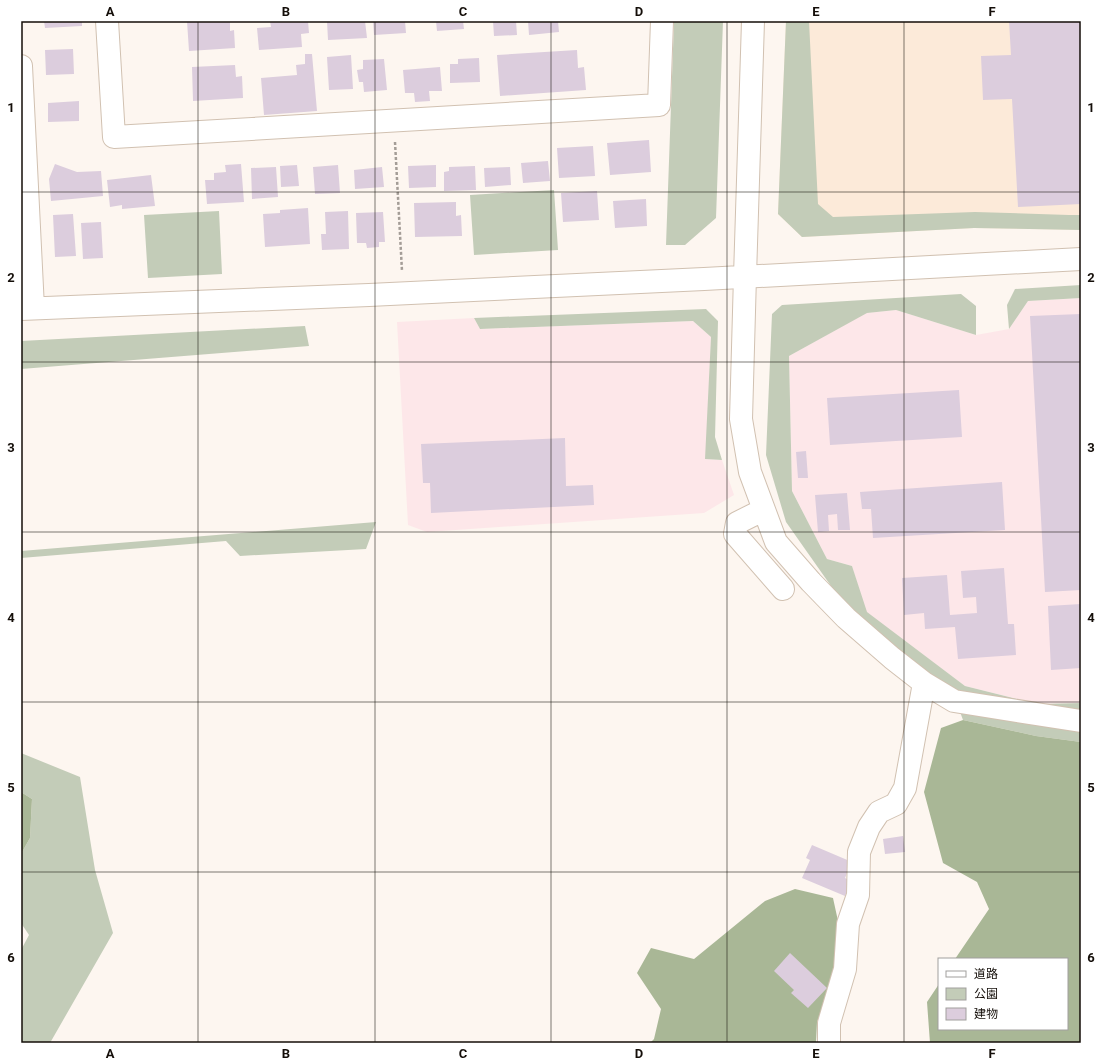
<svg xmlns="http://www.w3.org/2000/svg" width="1102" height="1064" viewBox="0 0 1102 1064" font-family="Roboto,'Noto Sans JP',sans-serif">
	<rect width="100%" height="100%" fill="#fdf6f0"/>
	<path fill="#fde7e9" d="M1081 298V703L1037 704 965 686 866 612 852 566 827 559 792 491 789 356 866 313 896 310 976 335 1009 329 1028 301Z
		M474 318 480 329 693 321 711 337 706 459 722 460 734 495 704 513 427 532 408 525 397 322Z"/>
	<path fill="#fcead9" d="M786 21H1081V230L974 228 802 237 778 214Z"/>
	<path fill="#c3ccb8" d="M674 21H723L716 218 685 245H666Z
		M786 21H809L818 204 833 217 975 212 1069 215H1081V230L974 228 802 237 778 214Z
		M554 190 558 250 474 255 470 195Z
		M219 211 222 274 148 278 144 215Z
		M1081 285V298L1028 301 1009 329 1007 305 1015 289Z
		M961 294 976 306V335L896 310 867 313 789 356 792 491 827 559 852 566 867 612 965 686 1037 704 1081 703V742L1036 736 963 720 952 690 850 613 786 522 766 455 772 314 782 305Z
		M706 309 718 321 715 437 722 460 705 459 711 337 693 321 480 329 474 318Z
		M305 326 309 346 21 369V341Z
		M376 522 366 549 240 556 226 541 21 558V551Z
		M21 753 80 777 95 870 113 933 50 1043H21V950L29 935 21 923V854L30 838 32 799 21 792Z"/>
	<path fill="#a9b796" d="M963 720 1036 736 1081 742V1043H930L927 1002 939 984V1029H1067V959H955L989 909 977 882 943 863 924 792 941 728Z
		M21 792 32 799 30 838 21 854Z
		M795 889 833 898 838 921V976L817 1022 816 1043H650L654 1039 661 1009 637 973 651 948 694 959 765 901Z"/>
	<path fill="#dccddd" d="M44 21H82V26L45 28Z
		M187 21H230V31L234 30 235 48 189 51Z
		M270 21H308L309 33 301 34 302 47 259 50 257 28 271 27Z
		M327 21H365L367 38 328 40Z
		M373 21H405L406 33 374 35Z
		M436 21H463L464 29 437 31Z
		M493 21H516L517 35 494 36Z
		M528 21H558L559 32 529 35Z
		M1009 21H1081V204L1018 207 1012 99 983 100 981 56 1011 55Z
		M73 49 74 74 46 75 45 50Z
		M577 50 578 68 584 67 586 90 500 96 497 55Z
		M305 54H312L317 111 264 115 261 78 297 75 296 65 305 64Z
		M351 55 353 89 329 90 327 57Z
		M479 58 480 82 450 83V64H458V59Z
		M384 59 387 90 364 92 363 82H359L357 70 363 69V60Z
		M235 65 236 77 242 76 243 98 193 101 192 67Z
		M440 67 442 91H429L430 101 415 102 414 93H405L403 70Z
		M79 101V121L48 122V103Z
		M649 140 651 172 610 175 607 143Z
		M593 146 595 176 559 178 557 148Z
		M548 161 550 181 523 183 521 163Z
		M55 164 77 172 101 171 103 196 51 201 49 179Z
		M241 164 244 202 207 204 205 180H214V173L226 172 225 165Z
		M297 165 299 186 281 187 280 166Z
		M338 165 340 193 315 194 313 167Z
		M436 165V187L409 188 408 166Z
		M475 166 476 190 444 191V172L449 171V167Z
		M276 167 278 197 252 199 251 168Z
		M382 167 384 187 355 189 354 170Z
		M510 167 511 185 485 187 484 168Z
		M151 175 155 206 122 209V205L110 207 107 180Z
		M597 191 599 220 563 222 561 193Z
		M646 199 647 226 615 228 613 201Z
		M456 202V216L461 215 462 236 415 237 414 203Z
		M308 208 310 244 265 247 263 214 280 213V210Z
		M348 211 349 249 322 250 321 234H326L325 212Z
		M383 212 385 242H379V247L367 248 366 243H357L356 213Z
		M73 214 76 256 55 257 53 215Z
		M101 222 103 258 83 259 81 223Z
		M1081 314V444H1080L1081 590 1045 592 1030 316Z
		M959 390 962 437 830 445 827 398Z
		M565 438 566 486 593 485 594 505 431 513 430 483H423L421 444Z
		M806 451 808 478H798L796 452Z
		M1002 482 1005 530 873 538 871 509H862L860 492Z
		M847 493 850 530H838L837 514 828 515 829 531 818 532 815 495Z
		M1004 568 1008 624H1014L1016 655 958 659 955 627 925 629 924 613 904 615 902 578 947 575 950 615 977 613 976 597 963 598 961 571Z
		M1081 604V668L1051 670 1048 606Z
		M903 836 905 852 885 854 883 839Z
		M812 845 852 862 845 878 851 881 845 896 802 878 810 860 806 858Z
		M790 953 827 988 808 1008 791 993 794 990 774 971Z"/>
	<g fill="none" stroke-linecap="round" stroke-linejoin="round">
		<g stroke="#d1c1b1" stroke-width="24">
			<path id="minor" d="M107 21 114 137 659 105 662 21
				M745 276 741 419 750 472 776 542 811 582 846 618 892 658 924 683 954 701 1081 721
				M763 510 737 523 735 534 783 589
				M829 1043V1023L845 969 848 924 858 895 859 852 869 827 879 812 896 804 905 788 924 683"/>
		</g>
		<g stroke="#d1c1b1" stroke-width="24">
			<path id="tertiary" d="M21 66 33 308
				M745 276 753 21
				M21 309 369 295 704 279 1081 259"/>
		</g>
		<path stroke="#a49d97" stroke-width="2.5" stroke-dasharray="3 2" stroke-linecap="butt" d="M395 142 402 271"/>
		<use href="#minor" stroke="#fff" stroke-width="22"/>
		<use href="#tertiary" stroke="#fff" stroke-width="22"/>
	</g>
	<path fill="none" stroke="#140e09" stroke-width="1" stroke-opacity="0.55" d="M198 21V1043M375 21V1043M551 21V1043M727 21V1043M904 21V1043M21 192H1081M21 362H1081M21 532H1081M21 702H1081M21 872H1081"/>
	<rect width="1102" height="1064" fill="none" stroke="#ffffff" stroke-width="44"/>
	<rect x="938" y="958" width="130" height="72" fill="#ffffff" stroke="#a19f9d"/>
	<rect x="946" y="971" width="20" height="6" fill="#ffffff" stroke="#a19f9d"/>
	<text x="974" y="978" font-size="12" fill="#140e09">道路</text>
	<rect x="946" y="988" width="20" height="12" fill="#c3ccb8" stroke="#a19f9d"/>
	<text x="974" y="998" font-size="12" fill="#140e09">公園</text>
	<rect x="946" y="1008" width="20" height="12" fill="#dccddd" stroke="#a19f9d"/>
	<text x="974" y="1018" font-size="12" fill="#140e09">建物</text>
	<rect x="22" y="22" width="1058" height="1020" fill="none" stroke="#140e09" stroke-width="1.5"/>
	<g font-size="13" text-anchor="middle" font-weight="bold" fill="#140e09">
		<text x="110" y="16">A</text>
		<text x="286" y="16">B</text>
		<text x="463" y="16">C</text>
		<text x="639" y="16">D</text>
		<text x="816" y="16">E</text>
		<text x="992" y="16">F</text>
		<text x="11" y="112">1</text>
		<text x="1091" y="112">1</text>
		<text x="11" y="282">2</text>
		<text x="1091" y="282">2</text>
		<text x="11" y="452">3</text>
		<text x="1091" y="452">3</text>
		<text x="11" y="622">4</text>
		<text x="1091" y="622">4</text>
		<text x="11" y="792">5</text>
		<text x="1091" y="792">5</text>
		<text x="11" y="962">6</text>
		<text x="1091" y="962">6</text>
		<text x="110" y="1058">A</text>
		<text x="286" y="1058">B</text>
		<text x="463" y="1058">C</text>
		<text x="639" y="1058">D</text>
		<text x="816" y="1058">E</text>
		<text x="992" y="1058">F</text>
	</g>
</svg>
